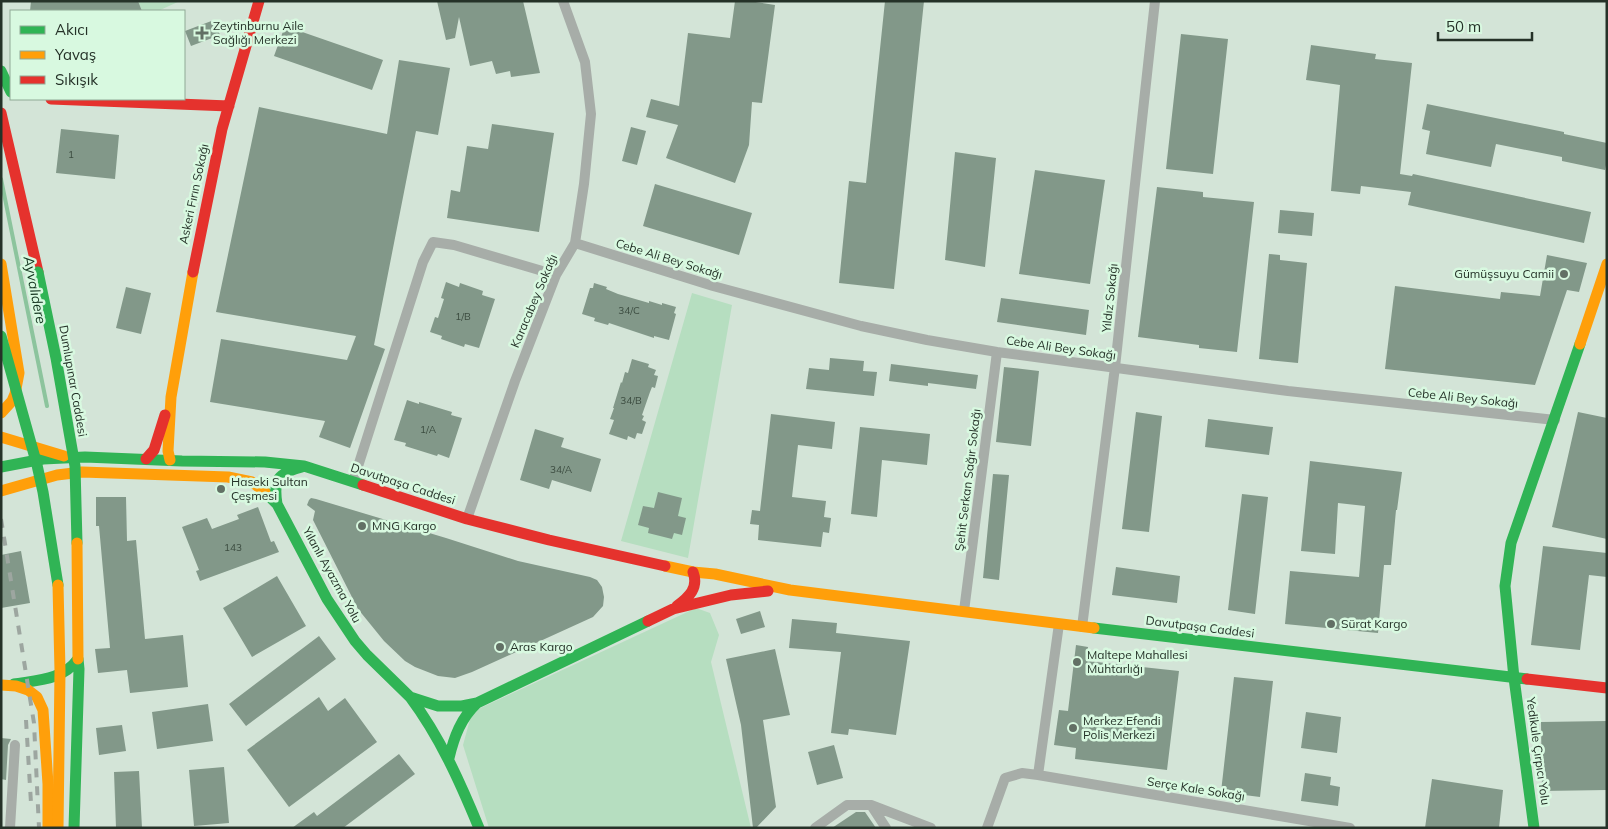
<svg xmlns="http://www.w3.org/2000/svg" width="1608" height="829" viewBox="0 0 1608 829" font-family="Mulish,sans-serif">
	<rect width="100%" height="100%" fill="#d3e4d7"/>
	<path fill="#b6dec0" d="M138 1H180L158 11H142Z
		M692 293 732 305 688 558 621 541Z
		M696 608 710 613 719 635 711 662 751 828H489L463 745 472 712Z"/>
	<g fill="none" stroke-linecap="round" stroke-linejoin="round">
		<path stroke="#8cc49d" stroke-width="4" d="M1 179 47 406"/>
	</g>
	<path fill="#829889" d="M31 1H138L142 11H30Z
		M437 1H523L540 73 511 77 510 71 496 74 492 61 470 66 459 17 455 38 446 40Z
		M735 1H749L775 5 762 103 752 102 749 145 735 183 666 158 678 125 646 117 651 99 679 106 688 33 730 38Z
		M885 1H924L894 289 839 283 849 181 866 183Z
		M214 20 220 35 191 46 185 31Z
		M285 26 383 60 372 90 274 56Z
		M1181 34 1228 39 1213 174 1166 169Z
		M1311 45 1376 54 1375 59 1412 63 1400 174 1412 176 1413 174 1591 212 1584 243 1408 205 1411 192 1361 186 1360 194 1331 191 1340 85 1306 80Z
		M399 60 450 68 438 135 416 131 374 345 385 349 350 448 319 437 325 421 210 402 221 339 347 360 356 336 216 312 259 107 387 134Z
		M1427 104 1564 132V134L1607 143V160L1605 170 1562 161V157L1496 144 1491 167 1426 154 1430 131 1422 129Z
		M492 124 554 133 539 232 447 218 451 190 460 192 467 146 488 149Z
		M631 127 646 131 637 165 622 161Z
		M61 129 119 135 115 179 56 173Z
		M955 152 996 158 985 267 945 260Z
		M1035 170 1105 180 1090 284 1019 274Z
		M655 184 752 213 739 255 643 226Z
		M1157 187 1203 192V197L1254 202 1237 352 1199 348V345L1138 337Z
		M1280 210 1314 213 1312 236 1278 233Z
		M1269 254 1280 255V260L1307 263 1298 363 1259 359Z
		M1547 255 1587 263 1579 292 1567 290 1535 385 1385 369 1395 286 1500 299 1501 292 1540 296Z
		M446 282 459 287 460 283 483 291 482 295 495 299 479 348 465 344 464 347 441 339 442 336 430 332 435 317 438 318 444 299 441 298Z
		M594 283 607 287 606 289 618 294 649 303V301L662 305V303L676 307 674 313 676 314 669 340 654 336V338L609 323 608 325 594 321 595 318 582 314 590 288H593Z
		M126 287 151 293 141 334 116 328Z
		M1001 298 1089 310 1086 335 997 322Z
		M830 358 864 361 863 371 877 372 874 396 806 389 809 368 829 370Z
		M632 359 649 364 648 367 656 370 654 375 658 376 655 388 652 387 650 392 642 415 644 416 642 420 646 422 642 434 637 433 635 439 628 436 627 440 609 434 614 420 610 419 614 408H613L621 382 622 383 625 372 628 373Z
		M891 364 978 375 976 389 928 383V386L889 381Z
		M1004 367 1039 371 1031 446 996 442Z
		M407 400 419 404V402L452 412 451 415 462 418 449 458 438 454 437 456 405 446 406 443 394 440Z
		M1136 412 1162 416 1149 532 1122 529Z
		M1578 412 1607 418V539L1552 527Z
		M771 414 835 422 832 449 798 445 792 497 826 501 824 517 831 518 829 533 823 532 821 547 758 540 759 525 750 524 752 510 760 511Z
		M1208 419 1273 427 1269 455 1205 447Z
		M860 427 930 434 927 465 882 460 877 517 851 514Z
		M535 429 564 438 561 447 601 459 591 492 552 480 549 489 520 480Z
		M1310 461 1402 472 1397 510H1396L1391 565H1384L1378 633 1285 624 1290 571 1359 577 1365 506 1338 503 1335 554 1301 551Z
		M993 474 1009 475 999 580 983 578Z
		M658 492 682 498 678 516 686 518 682 535 674 533 672 539 648 533 649 528 638 525 643 506 654 508Z
		M1242 494 1268 497 1255 614 1228 610Z
		M96 497H126L127 541 136 540 145 639 183 635 188 687 130 693 127 670 98 673 95 649 110 648 99 526H96Z
		M311 498 316 499 446 538 518 561 590 577 597 580 602 587 604 597 603 606 593 617 472 672 455 678 438 676 415 667 405 661 384 641 358 609 313 520 315 511 307 505 309 500Z
		M258 507 271 542 274 541 279 552 200 581 196 571 199 570 182 527 207 518 212 529 239 519 237 515Z
		M1543 546 1607 553V577L1589 575 1580 650 1531 645Z
		M21 551 30 603 1 608V555Z
		M1116 567 1180 576 1177 603 1112 595Z
		M277 576 306 626 252 657 223 608Z
		M760 611 765 627 741 634 736 619Z
		M792 619 837 623 836 633 910 641 896 735 849 729 848 735 831 733 841 652 789 648Z
		M319 636 336 659 246 726 229 704Z
		M1076 645 1088 647 1087 661 1179 671 1167 770 1075 759 1076 748 1054 745 1059 710 1068 711Z
		M775 649 790 715 763 720 776 807 756 828H753L741 725 726 659Z
		M1234 677 1273 681 1260 797 1221 792Z
		M319 697 328 711 345 698 377 742 289 807 247 750Z
		M208 704 213 741 157 749 152 712Z
		M1306 712 1341 717 1337 753 1301 748Z
		M1607 721V790L1542 791 1541 722Z
		M122 725 126 751 99 755 96 728Z
		M1 738 11 739 8 745 6 780 1 779Z
		M834 745 843 778 817 785 808 752Z
		M399 754 415 774 343 828H292L314 812 317 816Z
		M224 767 229 823 194 826 189 770Z
		M139 771 142 828H116L114 772Z
		M1305 773 1331 777 1330 785 1340 787 1338 806 1301 801Z
		M1432 779 1503 790 1499 828H1425Z
		M856 812H865L876 828H832Z"/>
	<g fill="none" stroke-linecap="round" stroke-linejoin="round">
		<path stroke="#a7ada8" stroke-width="10" d="M575 243 713 286 861 326 927 340 997 352 1288 391 1555 420
			M353 482 423 262 433 242 454 245 556 275
			M467 519 515 381 556 275 575 243 584 184 591 114 585 62 563 1
			M964 611 997 352
			M1082 627 1115 367 1155 1
			M1038 775 1059 624
			M871 805 886 828
			M10 828 15 745
			M815 828 847 805H871L931 828
			M987 828 1005 778 1022 773 1038 775 1350 828"/>
		<path stroke="#30b455" stroke-width="11" d="M1 71 11 92
			M1 467 43 459 85 457 182 461 265 462 304 466 363 485
			M265 492 277 504 327 599 355 641 367 655 410 697 438 706H462L477 703 648 621
			M277 504C273 479 278 473 302 467
			M1094 628 1527 679
			M14 684C38 680 63 680 78 659
			M410 697C440 737 460 782 479 828
			M449 758C454 737 461 718 477 703
			M74 828 79 669 78 659
			M1534 828 1514 678 1505 586 1511 543 1580 344"/>
		<path stroke="#ff9f0a" stroke-width="11" d="M1 264 19 373 15 394 12 401 1 413
			M1580 344 1607 264
			M1 437 64 456
			M170 460 168 451 171 397 193 272
			M1 491 57 475 82 472 228 477 252 482 265 492
			M665 566 693 572 715 574 790 590 1094 628
			M1 685 16 686 28 690 37 697 43 710 48 784V828"/>
		<path stroke="#e5322d" stroke-width="11" d="M51 99 229 106
			M1 113 38 272
			M193 272 222 129 259 1
			M146 459 154 450 165 415
			M363 485 467 519 549 540 665 566
			M677 606C689 597 699 588 693 572
			M648 621 673 609 731 595 768 591
			M1527 679 1607 688"/>
		<path stroke="#9da6a0" stroke-width="4" stroke-dasharray="9 9" stroke-linecap="butt" d="M1 519 34 723 39 828
			M26 720 31 803"/>
		<path stroke="#30b455" stroke-width="11" d="M38 272 56 358 75 466 77 543
			M1 336 37 465 43 492 58 585"/>
		<path stroke="#ff9f0a" stroke-width="11" d="M77 543 78 659
			M58 828 60 671 58 585"/>
	</g>
	<g fill="#627065" stroke="#d8f9e0" stroke-width="2">
		<path d="M199.5 25.5h5v5h5v5h-5v5h-5v-5h-5v-5h5z"/>
		<circle cx="1564" cy="274" r="5"/>
		<circle cx="221" cy="489" r="5"/>
		<circle cx="362" cy="526" r="5"/>
		<circle cx="1331" cy="624" r="5"/>
		<circle cx="500" cy="647" r="5"/>
		<circle cx="1077" cy="662" r="5"/>
		<circle cx="1073" cy="728" r="5"/>
	</g>
	<g text-anchor="middle" stroke-width="5" stroke-linejoin="round" paint-order="stroke">
		<g font-size="10" fill="#3c4c40">
			<text x="71" y="158">1</text>
			<text x="629" y="314">34/C</text>
			<text x="463" y="320">1/B</text>
			<text x="631" y="404">34/B</text>
			<text x="428" y="433">1/A</text>
			<text x="561" y="473">34/A</text>
			<text x="233" y="551">143</text>
		</g>
		<g font-size="12" fill="#253228" stroke="#d8f9e0" text-anchor="start">
			<text x="213" y="30">Zeytinburnu Aile<tspan x="213" dy="14">Sağlığı Merkezi</tspan></text>
			<text x="1554" y="278" text-anchor="end">Gümüşsuyu Camii</text>
			<text x="231" y="486">Haseki Sultan<tspan x="231" dy="14">Çeşmesi</tspan></text>
			<text x="372" y="530">MNG Kargo</text>
			<text x="1341" y="628">Sürat Kargo</text>
			<text x="510" y="651">Aras Kargo</text>
			<text x="1087" y="659">Maltepe Mahallesi<tspan x="1087" dy="14">Muhtarlığı</tspan></text>
			<text x="1083" y="725">Merkez Efendi<tspan x="1083" dy="14">Polis Merkezi</tspan></text>
		</g>
		<g font-size="12" fill="#253228" stroke="#d8f9e0">
			<text transform="translate(194 194) rotate(-78)" y="4">Askeri Fırın Sokağı</text>
			<text transform="translate(669 259) rotate(17)" y="4">Cebe Ali Bey Sokağı</text>
			<text transform="translate(1110 298) rotate(-84)" y="4">Yıldız Sokağı</text>
			<text transform="translate(534 301) rotate(-67)" y="4">Karacabey Sokağı</text>
			<text transform="translate(1061 348) rotate(8)" y="4">Cebe Ali Bey Sokağı</text>
			<text transform="translate(73 381) rotate(80)" y="4">Dumlupınar Caddesi</text>
			<text transform="translate(1463 398) rotate(6)" y="4">Cebe Ali Bey Sokağı</text>
			<text transform="translate(968 480) rotate(-83)" y="4">Şehit Serkan Sağır Sokağı</text>
			<text transform="translate(403 484) rotate(18)" y="4">Davutpaşa Caddesi</text>
			<text transform="translate(332 575) rotate(61)" y="4">Yılanlı Ayazma Yolu</text>
			<text transform="translate(1200 627) rotate(7)" y="4">Davutpaşa Caddesi</text>
			<text transform="translate(1538 751) rotate(82)" y="4">Yedikule Çırpıcı Yolu</text>
			<text transform="translate(1196 789) rotate(9)" y="4">Serçe Kale Sokağı</text>
		</g>
		<g font-size="14" font-style="italic" fill="#11311c" stroke="#d8f9e0">
			<text transform="translate(35 290) rotate(79)" y="5">Ayvalıdere</text>
		</g>
	</g>
	<rect width="1608" height="829" fill="none" stroke="#253228" stroke-width="5"/>
	<rect x="10" y="10" width="175" height="90" fill="#d8f9e0" stroke="#90a996"/>
	<rect x="20" y="26" width="25" height="8" fill="#30b455" stroke="#90a996"/>
	<text x="55" y="35" font-size="15" fill="#253228">Akıcı</text>
	<rect x="20" y="51" width="25" height="8" fill="#ff9f0a" stroke="#90a996"/>
	<text x="55" y="60" font-size="15" fill="#253228">Yavaş</text>
	<rect x="20" y="76" width="25" height="8" fill="#e5322d" stroke="#90a996"/>
	<text x="55" y="85" font-size="15" fill="#253228">Sıkışık</text>
	<path d="M1438 32v8h94v-8" fill="none" stroke="#253228" stroke-width="2.5"/>
	<text x="1446" y="32" font-size="15" fill="#253228" stroke="#d8f9e0" stroke-width="4" paint-order="stroke">50 m</text>
</svg>
